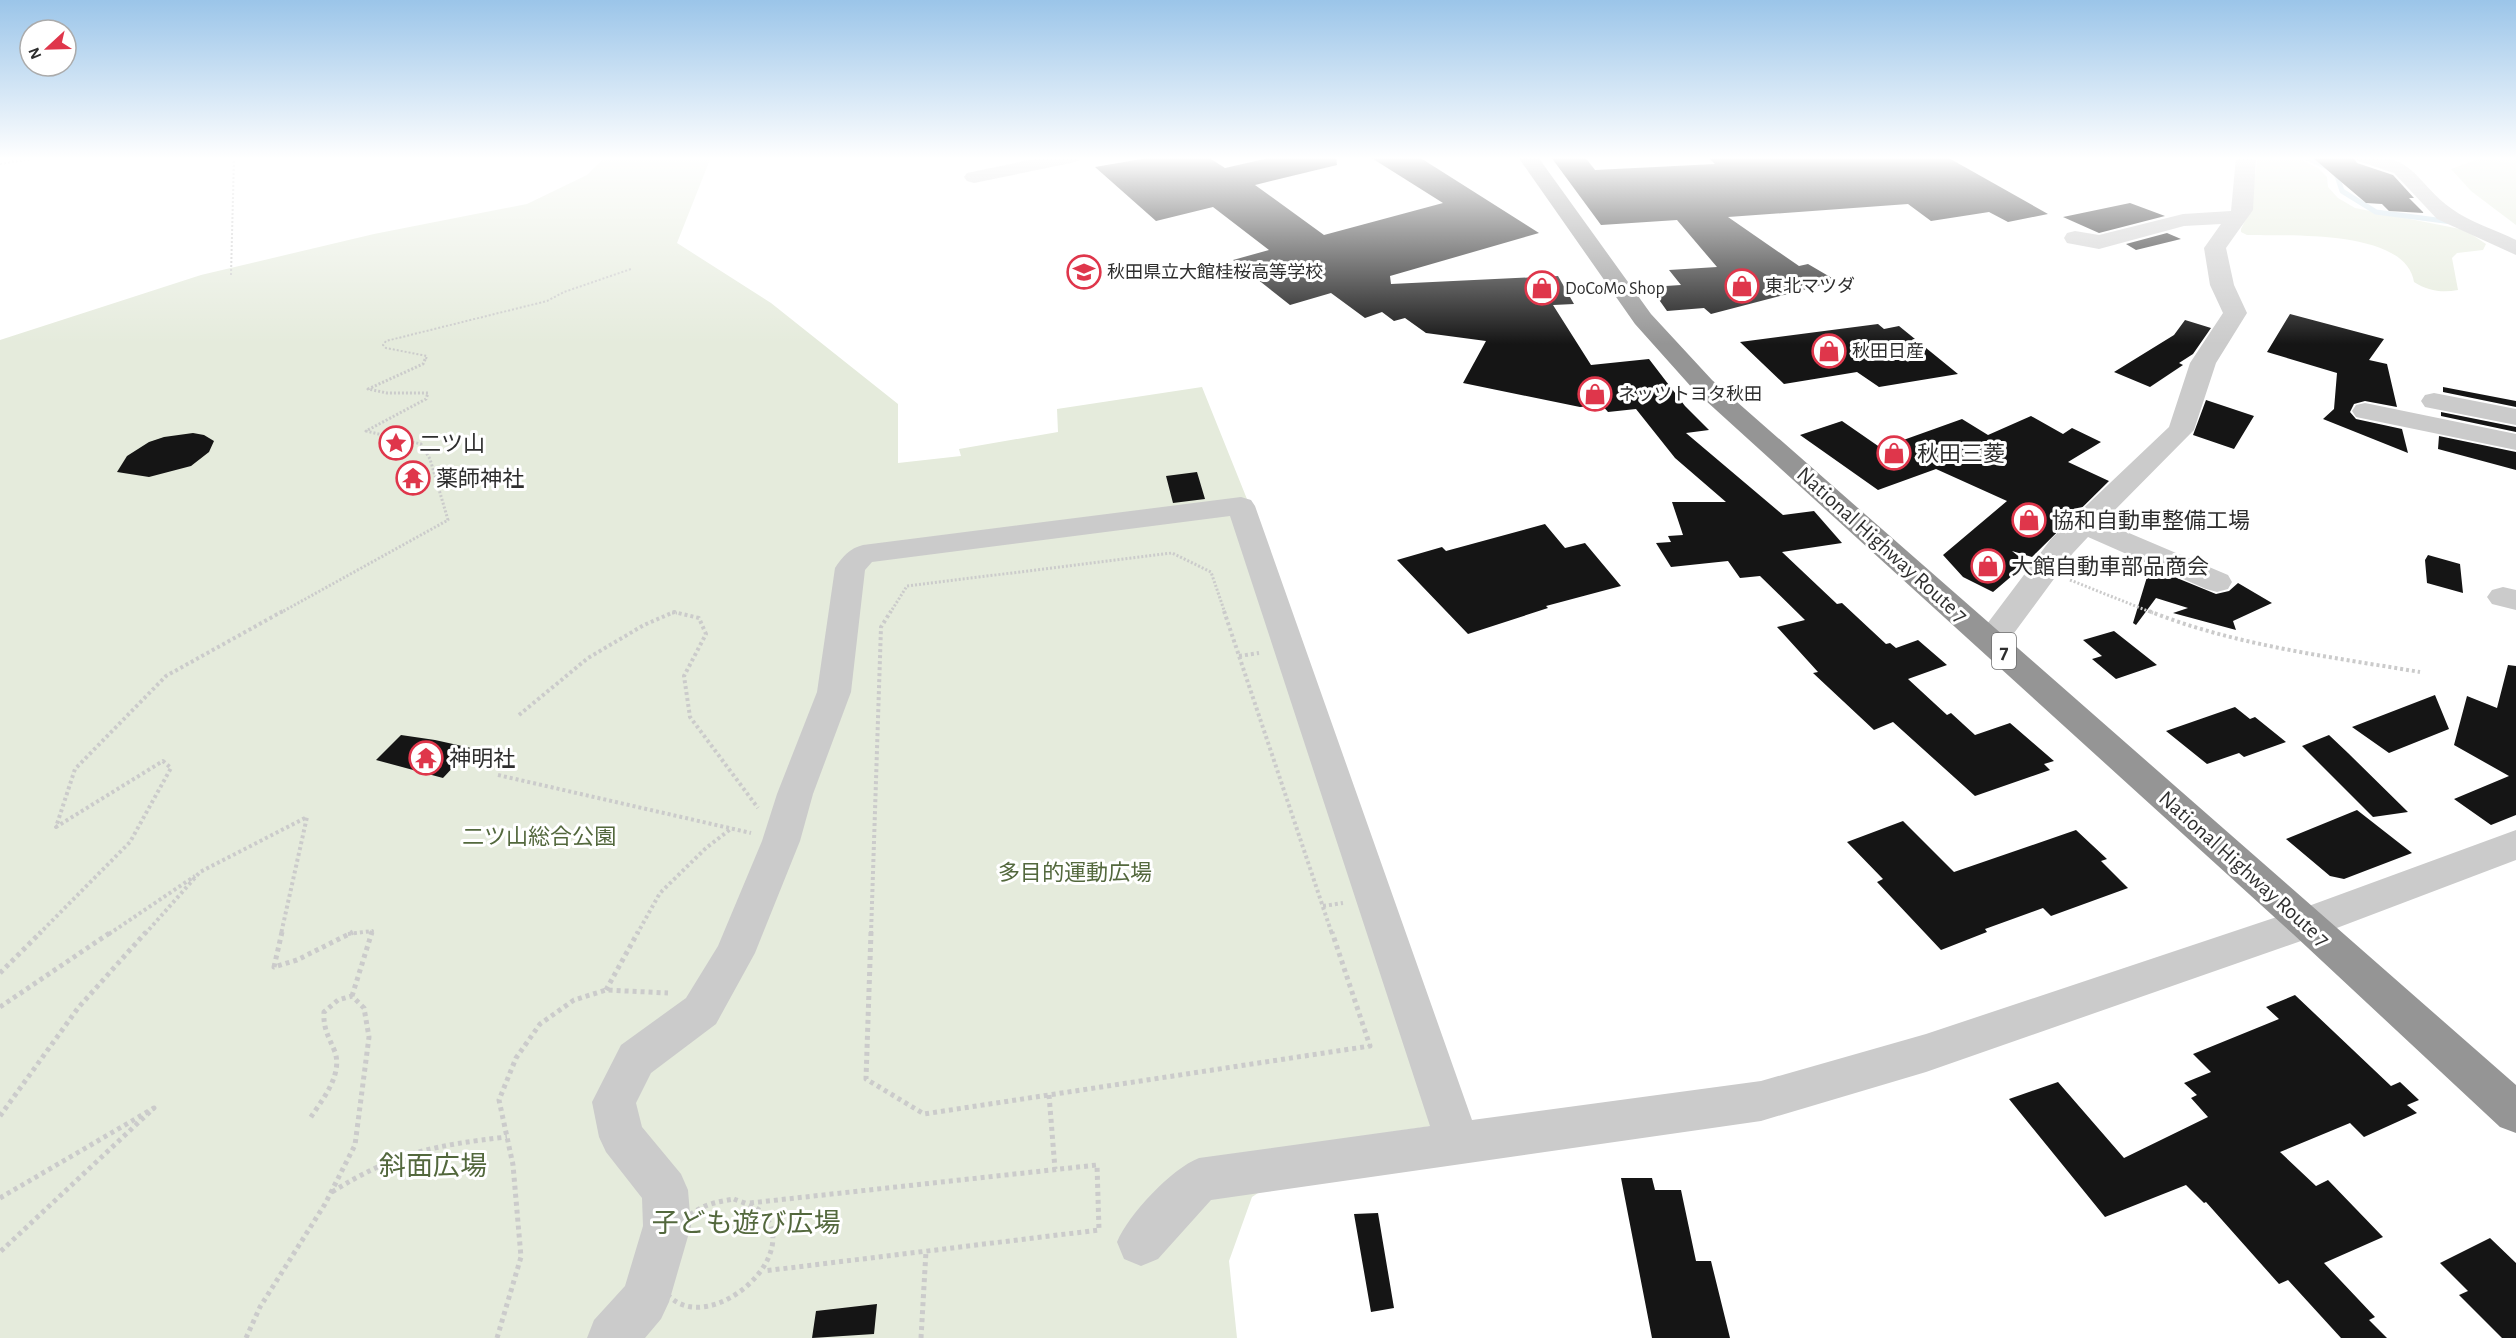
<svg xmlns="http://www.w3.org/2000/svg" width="2516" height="1338" viewBox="0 0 2516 1338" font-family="'Alegreya Sans','Noto Sans JP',sans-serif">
	<rect width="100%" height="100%" fill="#fff"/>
	<path fill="#e5ebdc" d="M605 157H714L709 162 677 243 771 303 898 404V463L961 456 959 449 1058 432 1057 409 1202 387 1263 539 1465 1121 1338 1140 1252 1197 1229 1261 1237 1338H0V340L201 275 374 234 527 204 587 175Z
		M2258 157H2295L2318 168 2327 177 2328 187 2338 198 2355 208 2465 230 2486 244 2483 250 2457 253 2452 258 2458 290C2442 293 2428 291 2414 282 2406 229 2288 236 2247 235L2241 232V229L2249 213Z
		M2484 157H2516V225L2471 191 2451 169Z"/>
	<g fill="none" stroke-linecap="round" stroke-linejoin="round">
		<path stroke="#c9dfea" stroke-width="5" d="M2305 157 2331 169 2337 176 2342 191 2376 212 2452 222"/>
	</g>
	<path fill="#151515" d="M1153 157H1208L1225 168 1273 157H1336L1337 165 1255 185 1324 235 1443 203 1370 157H1419L1539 233 1390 276 1391 284 1558 276 1574 304 1553 305 1591 365 1649 359 1685 406 1709 430 1686 433 1783 515 1814 511 1842 543 1782 552 1837 604 1842 603 1886 644 1890 643 1896 648 1918 640 1947 665 1908 679 1947 715 1951 713 1975 735 2010 723 2054 761 2044 764 2050 770 1975 796 1893 722 1874 730 1813 673 1818 672 1777 627 1805 620 1760 576 1740 578 1728 561 1671 567 1656 543 1671 542 1668 536 1683 535 1672 502H1726L1675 458 1636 409 1608 412 1602 405 1580 407 1463 383 1486 341 1426 333 1405 318 1394 321 1382 312 1365 318 1331 293 1290 305 1233 260 1269 250 1213 207 1156 221 1095 167Z
		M1551 157H1585L1595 170 1715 164 1708 157H1947L2048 214 2008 222 1989 212 1931 221 1908 204 1728 217 1799 266 1808 264 1837 281 1711 314 1704 308 1667 311 1650 287 1681 285 1669 270 1717 267 1677 220 1601 225Z
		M2312 157H2353L2357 163 2393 175 2414 198H2409L2424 213 2389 211 2382 204 2366 203Z
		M2130 203 2165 216 2099 233 2063 217Z
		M2167 233 2181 239 2136 250 2126 244Z
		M2290 314 2384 339 2369 360 2387 364 2397 407 2365 401 2354 404 2350 412 2356 419 2402 429 2408 453 2323 419 2334 409 2337 373 2267 352Z
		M2185 320 2211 328 2193 354 2179 363 2183 365 2150 387 2114 372 2174 335Z
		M1878 324 1884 329 1899 326 1958 374 1879 387 1857 372 1784 384 1740 342Z
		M2443 387 2516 401V407L2443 392Z
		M2206 400 2254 416 2234 449 2193 435Z
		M2441 412 2516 427V432L2441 416Z
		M2031 416 2063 434 2072 428 2101 442 2068 462 2109 481 2032 557 2012 551 2027 563 1993 592 1963 577 1943 555 2007 501 1936 469 1878 490 1800 435 1842 421 1881 448 1962 419 1988 435Z
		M193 433 204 435 214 441 209 452 191 466 149 477 117 472 127 456 149 442 164 437Z
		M2439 436 2516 452V470L2438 449Z
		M1197 472 1205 499 1173 503 1166 476Z
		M1545 524 1565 548 1585 543 1621 586 1546 606 1548 608 1468 634 1397 560 1442 547 1446 551Z
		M2428 555 2460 564 2463 593 2427 583 2425 560Z
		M2150 567 2216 594 2229 591 2238 583 2272 603 2233 621 2236 630 2173 613 2188 608 2156 598 2136 625 2133 623Z
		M2114 631 2157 665 2116 679 2092 659 2102 656 2083 640Z
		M2508 665 2516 666V815L2491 825 2454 799 2509 776 2454 745 2467 696 2497 708Z
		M2435 695 2449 729 2389 753 2352 727Z
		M2235 707 2250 719 2255 717 2286 742 2244 757 2239 753 2207 764 2166 731Z
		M401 735 435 740 471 748 443 778 376 760Z
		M2329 735 2348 753 2408 812 2373 817 2302 746Z
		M2357 810 2412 853 2344 879 2330 876 2286 839Z
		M1903 821 1954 872 2076 830 2107 859 2101 861 2128 888 2051 916 2043 908 1985 929 1987 932 1941 950 1877 882 1883 879 1847 842Z
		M2295 995 2391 1086 2400 1082 2419 1100 2407 1105 2417 1113 2364 1137 2350 1123 2280 1152 2316 1186 2328 1180 2383 1237 2324 1263 2375 1317 2369 1320 2387 1338H2341L2288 1280 2279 1284 2206 1202 2204 1203 2186 1185 2105 1217 2009 1099 2058 1082 2124 1158 2208 1117 2191 1098 2197 1095 2184 1083 2211 1072 2193 1054 2279 1019 2266 1007Z
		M1621 1178H1652L1655 1190H1681L1696 1261H1711L1730 1338H1652Z
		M1378 1213 1394 1308 1371 1312 1354 1214Z
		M2490 1238 2516 1263V1338H2502L2459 1295 2468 1291 2440 1263Z
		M877 1304 874 1334 812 1338 816 1311Z"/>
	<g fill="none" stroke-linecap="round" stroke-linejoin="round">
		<path stroke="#cbcbcb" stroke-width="2" stroke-dasharray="2 2" stroke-linecap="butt" d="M0 164 43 157
			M231 275 234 157
			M426 359 427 356 386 348 383 345 386 341 547 301 564 292 631 269"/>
		<path stroke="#cbcbcb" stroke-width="3" stroke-dasharray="2 2" stroke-linecap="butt" d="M2070 580 2153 613
			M280 613 448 520 430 459 421 444 366 431 426 399 428 393H387L368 389 423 364 426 357
			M672 613H677
			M890 613 907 586 1172 553 1211 572 1225 613"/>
		<path stroke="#cbcbcb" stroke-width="4" stroke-dasharray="3 3" stroke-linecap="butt" d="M1224 611 1332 934
			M2149 611C2233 645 2331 657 2420 672
			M1239 656 1259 653
			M519 715 588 658 644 625 674 612 699 618 706 634 684 676 690 717 758 808
			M498 775 751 833
			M1323 906 1343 903
			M39 934 130 842 171 768 163 761 56 827 75 769 166 676 283 611
			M109 934 195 876
			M145 934 200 872 307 817 281 934
			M348 934 372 931 371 934
			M637 934 660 893 706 848 732 828
			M871 934 881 627 891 611"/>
		<path stroke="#cbcbcb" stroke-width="5" stroke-dasharray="4 4" stroke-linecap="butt" d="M282 932 274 967 297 960 353 932
			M871 932 866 1079 924 1114 1370 1046 1332 932
			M0 973 41 932
			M606 990 638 932
			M352 996 372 932
			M0 1007 111 932
			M1049 1095 1055 1169
			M0 1116 78 1008 146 932
			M332 1192C394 1153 435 1145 507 1137
			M0 1198 154 1108 0 1252
			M734 1199C741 1202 753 1205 759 1210 809 1252 711 1338 669 1296 644 1268 670 1224 699 1209 710 1203 722 1201 734 1199Z
			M750 1203 1097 1165 1099 1230 764 1271
			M246 1338 260 1307 325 1204 355 1145 369 1037 364 1008 352 996 338 1000 324 1012C323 1029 329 1037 335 1052 343 1076 321 1101 309 1120
			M497 1338 521 1257 513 1165 499 1100 516 1058 540 1024 574 1000 606 990 668 993
			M921 1338 926 1251"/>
		<path fill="#cbcbcb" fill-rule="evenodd" d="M1044 157H1081L1078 161 1071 163 974 183 967 181 964 177 967 173Z
			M2236 157H2256L2253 210 2226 248 2234 285 2247 313 2216 363 2194 430 2103 522 2228 575 2232 582 2228 589 2217 592 2206 589 2088 537 2073 553 2003 648 1992 651 1981 648 1976 640 1981 632 2051 539 2169 427 2190 363 2223 313 2210 285 2204 248 2221 224 2184 226 2099 249 2067 243 2064 238 2067 233 2075 231 2099 235 2183 214 2231 211Z
			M2355 157C2415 151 2413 181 2452 209 2470 222 2496 230 2516 240V255L2437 219 2394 173 2358 161Z
			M2434 393 2516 409V425L2425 407 2421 401 2425 395Z
			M2365 403 2516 434V450L2356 417 2352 411 2356 405Z
			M1241 497 1251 500 1255 506 1472 1120 1761 1081 1926 1034 2295 911 2516 830V860L2321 934 1926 1072 1761 1121 1211 1200 1158 1259 1141 1266 1124 1259 1117 1242C1129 1214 1171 1169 1199 1158L1430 1126 1230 516 872 562 865 570 851 692 813 794 800 841 755 953 716 1024 651 1073 636 1103 642 1127 681 1174 688 1190 691 1226 669 1302 661 1319 645 1338H587L594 1320 625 1286 643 1226 642 1198 606 1152 599 1137 592 1102 621 1045 686 998 718 946 762 841 777 794 817 692 835 568C842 557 850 548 863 545Z
			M2503 587 2516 590V610L2492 604 2487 597 2492 590Z"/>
		<path fill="#959595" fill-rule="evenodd" d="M1518 157H1538L1651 314 1712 380 2516 1085V1133L2500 1127 2293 934 1694 390 1635 324Z"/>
	</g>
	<linearGradient id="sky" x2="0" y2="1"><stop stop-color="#9bc5e9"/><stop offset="0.46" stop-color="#fff"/><stop offset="1" stop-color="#fff" stop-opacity="0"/></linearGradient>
	<rect width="2516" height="344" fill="url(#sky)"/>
	<defs>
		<g id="school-ring" transform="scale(1.725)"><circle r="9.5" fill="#fff" stroke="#df364b" stroke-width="1.5"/><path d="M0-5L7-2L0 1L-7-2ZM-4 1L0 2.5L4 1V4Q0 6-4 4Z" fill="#df364b"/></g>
		<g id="shop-ring" transform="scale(1.725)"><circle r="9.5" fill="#fff" stroke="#df364b" stroke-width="1.5"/><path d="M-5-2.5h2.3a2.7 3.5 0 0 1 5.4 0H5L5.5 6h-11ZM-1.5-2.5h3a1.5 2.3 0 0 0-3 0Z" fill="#df364b"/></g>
		<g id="sight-ring" transform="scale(1.725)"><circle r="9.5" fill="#fff" stroke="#df364b" stroke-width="1.5"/><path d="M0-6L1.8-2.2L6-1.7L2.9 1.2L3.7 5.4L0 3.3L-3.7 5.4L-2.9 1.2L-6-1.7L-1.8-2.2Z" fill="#df364b"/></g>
		<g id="temple-ring" transform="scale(1.725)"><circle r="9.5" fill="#fff" stroke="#df364b" stroke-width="1.5"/><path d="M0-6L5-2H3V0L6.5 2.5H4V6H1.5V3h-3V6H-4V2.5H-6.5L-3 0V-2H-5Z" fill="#df364b"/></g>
	</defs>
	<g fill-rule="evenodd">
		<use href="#school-ring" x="1084" y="272"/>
		<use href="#shop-ring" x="1742" y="286"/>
		<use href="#shop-ring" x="1542" y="288"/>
		<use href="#shop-ring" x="1829" y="351"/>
		<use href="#shop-ring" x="1595" y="394"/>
		<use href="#sight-ring" x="396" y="443"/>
		<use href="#shop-ring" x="1894" y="453"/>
		<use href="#temple-ring" x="413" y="478"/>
		<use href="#shop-ring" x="2029" y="520"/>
		<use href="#shop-ring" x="1988" y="566"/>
		<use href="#temple-ring" x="426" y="758"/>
	</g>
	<g text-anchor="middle" stroke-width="6" stroke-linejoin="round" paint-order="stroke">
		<g font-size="18" fill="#2e2e2e" stroke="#fff" text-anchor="start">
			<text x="1107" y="278">秋田県立大館桂桜高等学校</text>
			<text x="1765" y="292">東北マツダ</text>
			<text x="1565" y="294">DoCoMo Shop</text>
			<text x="1852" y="357">秋田日産</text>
			<text x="1618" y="400">ネッツトヨタ秋田</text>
		</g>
		<rect fill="#fff" stroke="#6d6d6d" stroke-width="1.5" x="1992" y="633" width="24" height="36" rx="4.5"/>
		<g font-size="21" font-weight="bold" fill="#2e2e2e">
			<text x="2004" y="658">7</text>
		</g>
		<g font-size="22" fill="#2e2e2e" stroke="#fff" text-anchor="start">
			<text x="419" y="451">二ツ山</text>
			<text x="1917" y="461">秋田三菱</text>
			<text x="436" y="486">薬師神社</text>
			<text x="2052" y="528">協和自動車整備工場</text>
			<text x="2011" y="574">大館自動車部品商会</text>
			<text x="449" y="766">神明社</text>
		</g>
		<g font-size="22" fill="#2e2e2e" stroke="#fff">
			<text transform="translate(1883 544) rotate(42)" y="8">National Highway Route 7</text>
			<text transform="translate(2245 868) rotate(42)" y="8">National Highway Route 7</text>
		</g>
		<g font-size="22" fill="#53683d" stroke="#fff">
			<text x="539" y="844">二ツ山総合公園</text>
			<text x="1075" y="880">多目的運動広場</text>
		</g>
		<g font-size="27" fill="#53683d" stroke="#fff">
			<text x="433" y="1175">斜面広場</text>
			<text x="746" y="1232">子ども遊び広場</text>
		</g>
	</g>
	<g transform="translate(48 48) rotate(248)"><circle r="28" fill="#ffffff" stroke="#ababab" stroke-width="1.5"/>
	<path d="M0-4.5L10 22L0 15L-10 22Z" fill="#df364b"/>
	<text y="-9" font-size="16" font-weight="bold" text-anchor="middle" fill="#2e2e2e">N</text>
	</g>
</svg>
